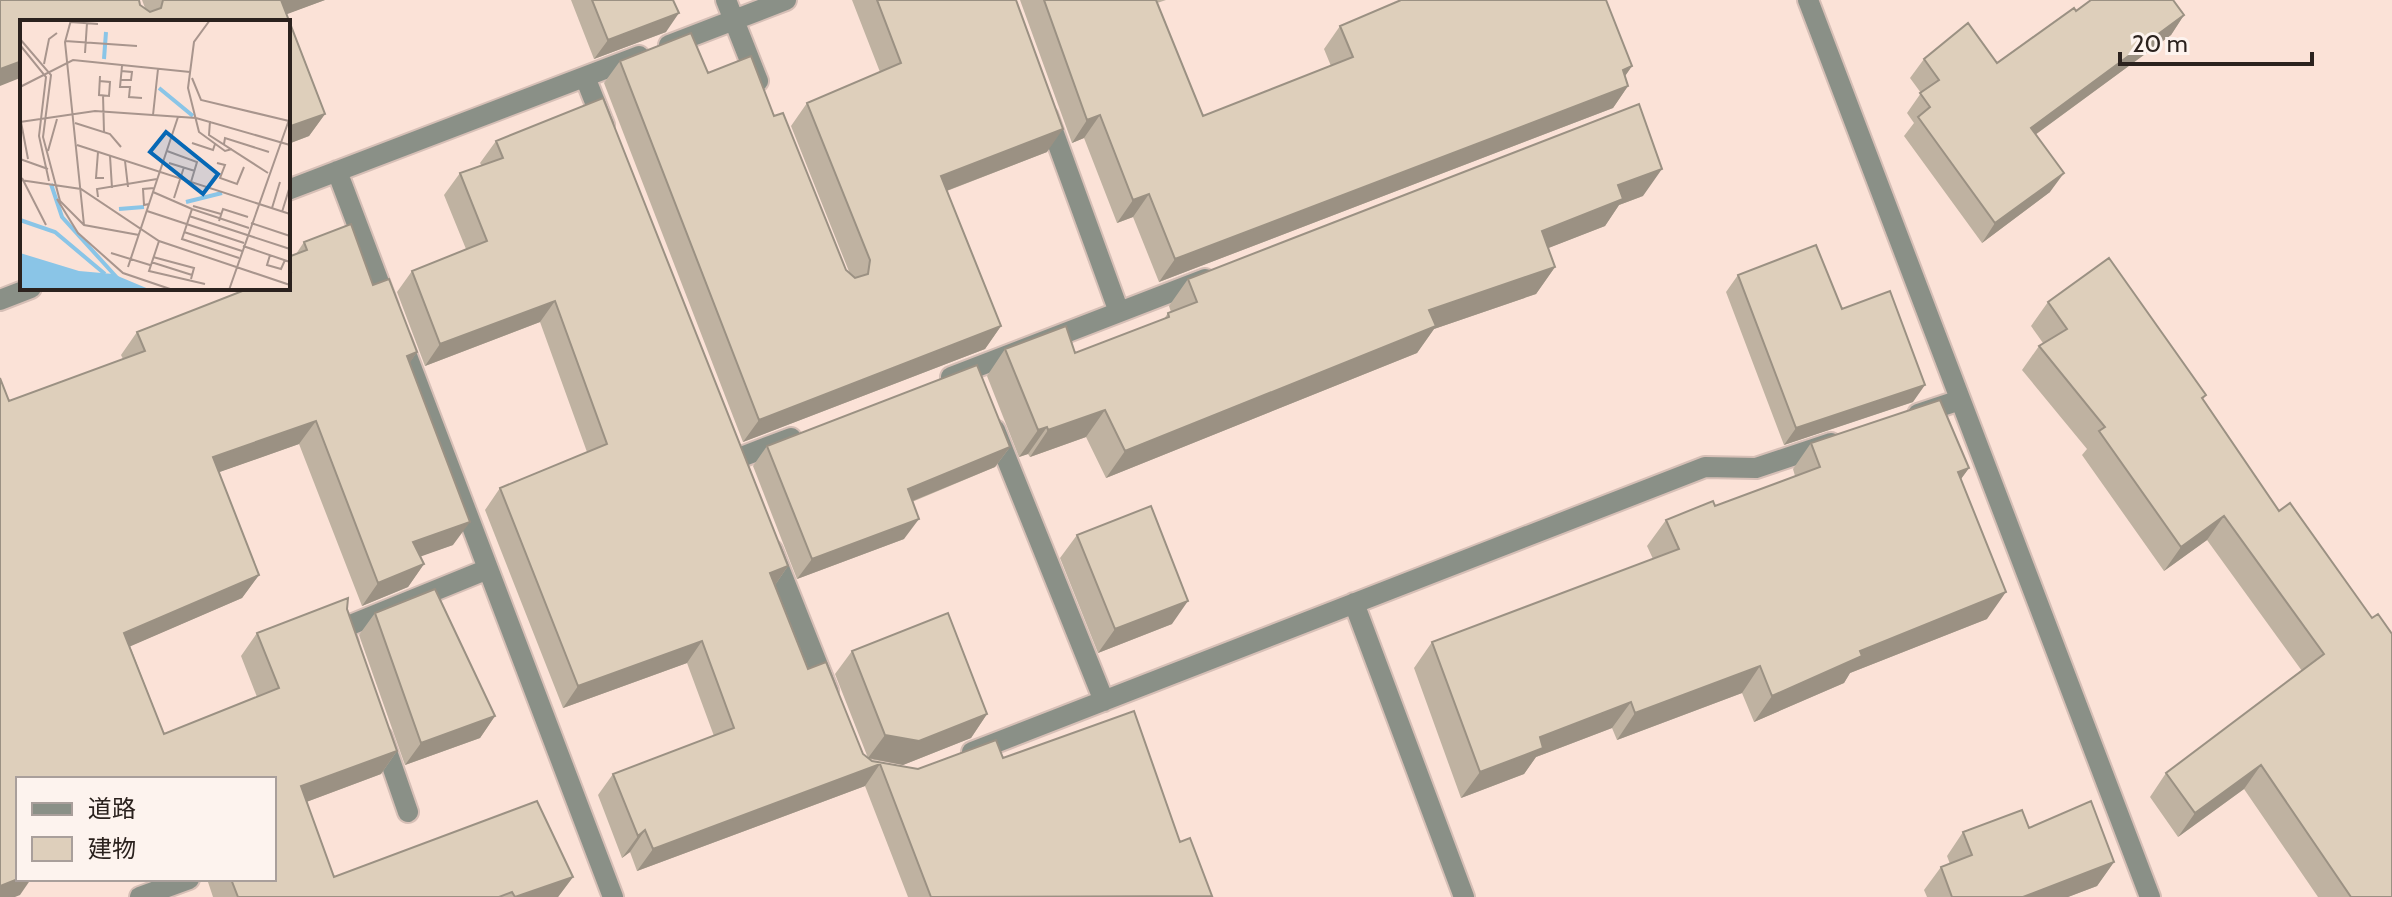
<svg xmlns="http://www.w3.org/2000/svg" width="2392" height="897" viewBox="0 0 2392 897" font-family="Cabin,'Noto Sans JP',sans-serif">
	<rect width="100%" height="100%" fill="#fbe2d7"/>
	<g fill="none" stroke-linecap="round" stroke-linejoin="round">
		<g stroke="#d6bfb6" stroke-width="24">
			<path id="minor" d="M726 0 758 81
				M1808 0 2150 897
				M669 45 786 0
				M585 77 604 125
				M1048 117 1119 312
				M337 171 388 306
				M288 190 639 56
				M0 300 31 288
				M401 340 613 897
				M951 377 1205 279
				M1918 414 1960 400
				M995 430 1104 701
				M736 459 791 438
				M772 550 828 691
				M1354 603 1464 897
				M348 643 343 628 488 569
				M382 737 408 812
				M972 752 1705 467 1756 468 1831 443
				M140 897 189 879"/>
		</g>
		<use href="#minor" stroke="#8a9087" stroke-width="20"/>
	</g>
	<path fill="#bfb2a1" d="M0 0 140 5 145 8 142 0H325L286 14 325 114 309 136 288 144V22H22V84Z
		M571 0H673L666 32 594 59Z
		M852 0H1016L1047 152 947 191 1001 326 985 349 743 442 604 83 620 61 708 73 774 116 846 270 850 274 791 126 807 103 880 72Z
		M1020 0H1166L1157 3 1203 116 1331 66 1324 49 1340 26 1632 66 1625 76 1628 86 1613 108 1159 282 1133 217 1117 223 1084 138 1072 143Z
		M2076 11 2184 15 2171 35 2035 135 2050 192 1982 243 1904 136 1914 123 1907 113 1921 93 1910 78 1924 59 1997 63Z
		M496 141 788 566 775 585 808 669 863 754 868 758 835 674 852 651 987 714 971 738 903 765 869 759 872 761 918 769 1003 758 1180 842 1211 897H908L865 786 637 871 630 852 622 858 598 795 613 774 714 736 687 663 563 708 485 510 500 488 587 452 540 322 425 366 397 292 412 271 466 249 444 195 460 173 482 166 480 163Z
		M1643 196 1619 205 1605 226 1548 248 1555 267 1536 294 1434 329 1417 353 1106 478 1086 437 1030 457 1028 454 1019 457 987 376 1005 349 1075 353 1164 319 1168 313 1171 312 1169 306 1188 279Z
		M304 242 373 285 417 352 409 363 453 545 420 556 424 564 408 587 362 606 299 444 219 472 259 575 242 598 130 646 164 734 257 697 241 656 257 633 347 609 397 751 381 774 306 802 334 877H573L558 897H213L207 879H274V779H18L20 895 9 401 123 359 121 355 137 332 288 288V257L296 254Z
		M1738 275 1842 309 1913 402 1784 445 1726 292Z
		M2048 302 2206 395 2203 399 2279 511 2290 503 2392 897H2318L2244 789 2178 837 2150 797 2166 773 2302 671 2207 540 2164 571 2082 455 2087 449 2022 370 2039 346 2043 343 2031 326Z
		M1811 443 1969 468 1961 479 1987 619 1850 673 1844 683 1754 722 1742 693 1617 740 1612 728 1536 757 1524 774 1461 798 1414 668 1432 642 1653 559 1647 546 1666 520 1715 506 1795 476 1793 469Z
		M767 446 1010 447 995 467 912 502 904 539 797 579 753 466Z
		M1077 535 1172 624 1098 653 1060 558Z
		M375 613 495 716 480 738 405 765 359 635Z
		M2029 828 2114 862 2097 886 2068 897H1927L1924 890 1941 867 1950 864 1947 856 1963 832Z"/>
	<path fill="#9b9183" d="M280 0H325L266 22Z
		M679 13 666 32 594 59 608 40Z
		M2184 15 2171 35 2017 148 2031 128Z
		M22 61V75L20 78 0 86V69Z
		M1632 66 1616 89 1623 70Z
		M1628 86 1613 108 1159 282 1175 259Z
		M325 114 309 136 288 144V127Z
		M1100 115 1084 138 1072 143 1087 120Z
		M1063 129 1047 152 925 199 941 176Z
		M1662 169 1643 196 1619 205 1605 226 1523 258 1542 231 1618 185Z
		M2064 173 2050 192 1982 243 1995 223Z
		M1149 194 1133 217 1117 223 1133 200Z
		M1555 267 1536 294 1434 329 1417 353 1106 478 1125 451 1429 310Z
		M555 301 540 322 425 366 440 344Z
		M1001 326 985 349 743 442 759 420Z
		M417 352 401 376 407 356Z
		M1925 385 1913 402 1784 445 1796 428Z
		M1105 410 1086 437 1030 457 1048 430Z
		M316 421 299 444 197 480 213 457Z
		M1047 427 1028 454 1019 457 1038 430Z
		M1010 447 995 467 893 509 908 489Z
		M1969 468 1950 494 1958 472Z
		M2224 516 2207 540 2164 571 2181 547Z
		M919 519 904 539 797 579 812 559Z
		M470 522 453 545 397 565 413 542Z
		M424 564 408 587 362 606 378 583Z
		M788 566 773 588 770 573Z
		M259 575 242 598 108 656 124 633Z
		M2006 592 1987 619 1850 673 1844 683 1754 722 1772 696 1860 651Z
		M1188 601 1172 624 1098 653 1115 629Z
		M702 641 687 663 563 708 578 686Z
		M1760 666 1742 693 1617 740 1635 713Z
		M1631 702 1612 728 1536 757 1524 774 1461 798 1480 772 1540 737Z
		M987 714 971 738 903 765 868 758 885 735Z
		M495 716 480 738 405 765 421 743Z
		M397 751 381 774 285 810 301 786Z
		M880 764 865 786 637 871 653 849Z
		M2261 765 2244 789 2178 837 2195 813Z
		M645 830 630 852 622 858 638 836Z
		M2114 862 2097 886 2068 897H2023Z
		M573 877 558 897H515Z
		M18 879H31L20 895 15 897H0V886Z"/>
	<path fill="#decfbb" stroke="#9b9183" stroke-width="2" d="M0 0H139L140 5 150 12 161 8 163 0H281L325 114 288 127V22H22V61L0 69Z
		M592 0H673L679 13 608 40Z
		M877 0H1016L1063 129 941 176 1001 326 759 420 620 61 691 33 708 73 751 56 774 116 783 113 846 270 855 278 868 274 870 260 807 103 901 63Z
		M1044 0H1156L1203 116 1353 57 1340 26 1401 0H1606L1632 66 1623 70 1628 86 1175 259 1149 194 1133 200 1100 115 1087 120Z
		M2091 0H2173L2184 15 2031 128 2064 173 1995 223 1918 117 1930 107 1920 93 1939 80 1924 59 1968 23 1997 63 2074 8 2076 11Z
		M603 98 788 566 770 573 808 669 826 662 863 754 872 761 918 769 996 740 1003 758 1134 711 1180 842 1190 838 1212 896 931 897 880 764 653 849 645 830 638 836 613 774 734 728 702 641 578 686 500 488 607 444 555 301 440 344 412 271 487 241 460 173 503 158 496 141Z
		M1639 104 1662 169 1618 185 1623 199 1542 231 1555 267 1429 310 1436 326 1125 451 1105 410 1048 430 1047 427 1038 430 1005 349 1066 326 1075 353 1169 317 1168 313 1197 302 1188 279Z
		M351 224 373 285 389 279 417 352 407 356 470 522 413 542 424 564 378 583 316 421 213 457 259 575 124 633 164 734 279 688 257 633 348 598 347 609 397 751 301 786 334 877 537 801 573 877 515 897 512 892 499 897H238L231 879H274V779H18V879L0 886V378L9 401 145 351 137 332 250 288H288V273L291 272 288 264V257L307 250 304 242Z
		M1816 245 1842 309 1890 291 1925 385 1796 428 1738 275Z
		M2109 258 2206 395 2202 398 2279 511 2290 503 2372 618 2378 614 2392 634V897H2351L2261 765 2195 813 2166 773 2324 654 2224 516 2181 547 2099 431 2105 427 2039 346 2067 329 2048 302Z
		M977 365 1010 447 908 489 919 519 812 559 767 446Z
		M1940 400 1969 468 1958 472 2006 592 1860 651 1862 656 1772 696 1760 666 1635 713 1631 702 1540 737 1543 748 1480 772 1432 642 1679 549 1666 520 1713 501 1715 506 1820 467 1811 443Z
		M1151 506 1188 601 1115 629 1077 535Z
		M435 589 495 716 421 743 375 613Z
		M948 613 987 714 919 741 885 735 852 651Z
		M2091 801 2114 862 2023 897H1952L1941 867 1972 855 1963 832 2022 810 2029 828Z"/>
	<g transform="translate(20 20)">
		<rect width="270" height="270" fill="#fbe2d7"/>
		<path d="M0 233 59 251 93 254 131 270H0Z" fill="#8ac5e7"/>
		<path fill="none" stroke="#8ac5e7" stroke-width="4" d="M84 39 86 12M139 68 173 96M31 164 42 197 100 261M166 182 202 173M99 189 124 187M0 200 35 212 85 254"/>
		<path fill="none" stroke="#a8958d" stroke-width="2" d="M51 0 45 22 64 205M190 0 174 22 168 68 179 112 205 131 212 129M50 2 78 4M0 19 31 55 23 117 40 181 64 205 119 215M45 21 117 26M0 25 26 57 19 116 29 161M65 33 67 3M24 44 29 19 37 13M102 46 100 67H110L109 77 122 78M172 58 181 80 269 101M101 60H111L112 52 101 51M79 61 90 62 89 76 79 75 80 56M0 67 53 40 170 52M83 75 84 112M133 95 138 49M190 101 189 115 248 153M0 102 75 91 176 98 270 125M1 102 8 139M55 103 90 114 101 127M172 123 193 130 195 124M204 124 205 118 249 132M57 125 270 194M28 131 37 99M147 131 177 142 171 162M78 132 76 158H84M90 136 92 168M0 139 28 149M105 141 108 167M149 143 175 151M197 143 205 145 200 158 217 164 224 147M2 158 26 205M0 160 61 169 139 221 270 265M133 172 172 189M78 177 77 169 137 159M154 178 164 147M37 179 58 213 103 253 153 270M129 184 124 185 123 169 134 168M173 186 201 194M252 188 260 162M127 191 224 223M262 192 270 166M169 196 270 229M199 201 203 189 228 197M231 203 270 216M164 212 222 231M139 221 129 251 185 264M223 226 270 242M91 233 130 245M250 235 247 245 261 249 265 240M133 237 174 248 171 259M219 238 162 219 172 189 229 208M131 242 172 255M108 247 158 97M209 270 270 97"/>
		<path fill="#0668b5" fill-opacity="0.15" stroke="#0668b5" stroke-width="4" d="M146 112 198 154 183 174 130 132Z"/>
		<rect width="270" height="270" fill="none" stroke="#2b221e" stroke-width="4"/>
	</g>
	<rect x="16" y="777" width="260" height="104" fill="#fdf3ee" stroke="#a99f9b" stroke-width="2"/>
	<rect x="32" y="803" width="40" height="12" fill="#8a9087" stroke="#a99f9b" stroke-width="2"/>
	<text x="88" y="817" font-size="24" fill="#2b221e">道路</text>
	<rect x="32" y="837" width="40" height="24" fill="#decfbb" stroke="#a99f9b" stroke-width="2"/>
	<text x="88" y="857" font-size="24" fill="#2b221e">建物</text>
	<path d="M2120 52v12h192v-12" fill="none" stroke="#2b221e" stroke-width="4"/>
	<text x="2132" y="52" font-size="24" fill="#2b221e" stroke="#fdf3ee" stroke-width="6" paint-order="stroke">20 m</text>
</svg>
